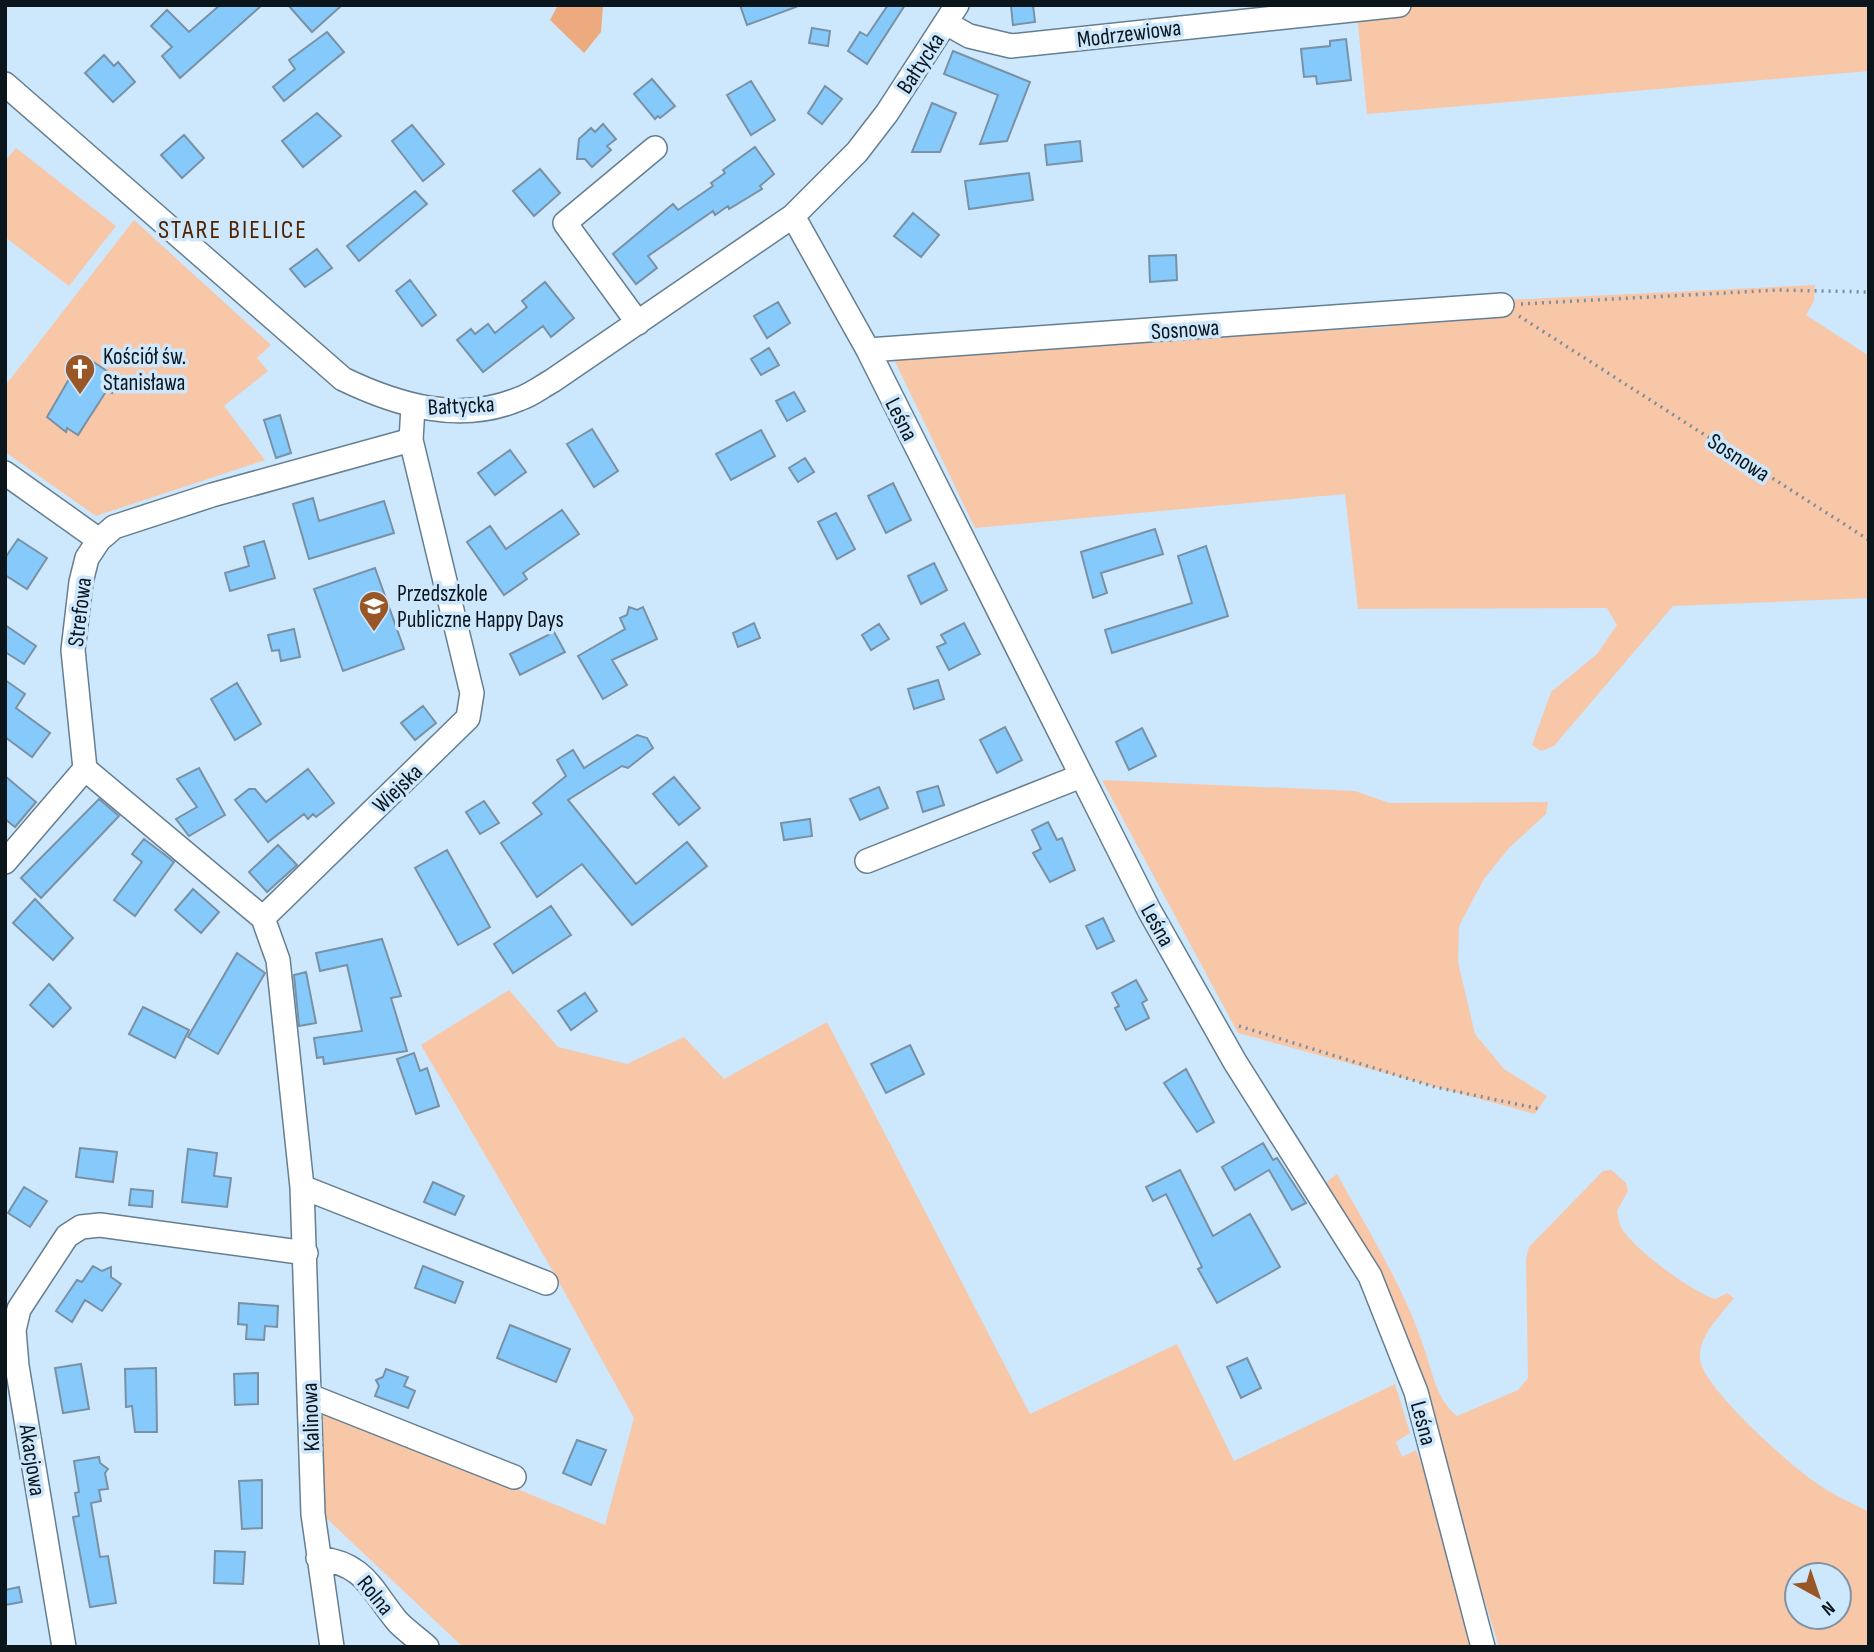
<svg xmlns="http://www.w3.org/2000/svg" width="1874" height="1652" viewBox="0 0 1874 1652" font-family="'Sofia Sans Condensed',sans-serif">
	<rect width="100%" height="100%" fill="#cde7fc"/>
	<path fill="#f8c7a8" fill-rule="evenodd" d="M1356 5H1869V71L1367 114Z
		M16 148 116 226 69 286 5 237V161Z
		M134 220 271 345 257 358 268 371 224 406 265 460 96 516 5 452V386Z
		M1815 285 1814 301 1806 315 1869 356V598L1673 606 1554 746 1541 751 1532 745 1551 692 1597 654 1617 625 1607 608 1358 609 1345 494 975 528 891 353 1389 327 1385 306Z
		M1102 780 1355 791 1389 803 1548 802 1546 814 1509 848 1484 879 1459 926 1458 962 1475 1034 1504 1069 1547 1096 1535 1114 1238 1033Z
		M509 990 558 1047 627 1064 684 1037 724 1079 827 1022 1030 1414 1177 1344 1234 1461 1395 1384 1410 1433 1396 1442 1402 1457 1416 1450 1423 1468 1470 1647H463L324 1516 322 1409 605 1525 634 1418 554 1273 421 1045Z
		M1611 1170 1626 1183 1628 1191 1617 1211C1618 1216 1619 1223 1621 1227 1631 1247 1694 1294 1716 1299L1727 1293 1734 1298C1721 1315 1699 1335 1700 1358 1701 1386 1788 1463 1812 1480 1829 1493 1850 1502 1869 1512V1647H1499L1477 1576 1472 1582 1438 1445 1324 1184 1337 1174C1369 1232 1406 1290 1426 1354 1433 1376 1438 1401 1457 1416L1518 1390 1528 1378 1526 1259 1529 1247 1603 1171ZM1797 1575H1839V1617H1797Z"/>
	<path fill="#eeaa7f" d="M558 5H603L601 32 584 53 550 20Z"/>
	<path fill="#86cafc" stroke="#7991a5" stroke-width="2" d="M220 5H262L180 78 162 56 172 47 151 26 167 10 189 32Z
		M288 5H342L312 32Z
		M740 5H795L796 7 747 25Z
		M888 5H905L867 64 848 51 860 32 867 36Z
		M1033 5 1035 22 1013 25 1011 6Z
		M812 28 830 31 828 46 809 43Z
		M327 32 344 52 284 101 273 87 295 69 289 60Z
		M1346 39 1351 80 1317 84 1316 76 1304 77 1301 49 1330 46V41Z
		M953 51 1030 82 1007 141 980 144 998 95 944 74Z
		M104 55 114 66 118 62 135 82 113 102 85 73Z
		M652 79 675 106 660 118 658 116 655 119 634 94Z
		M751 81 775 120 751 135 727 95Z
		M825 86 842 99 822 124 808 113Z
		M932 103 956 113 940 152H912Z
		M317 113 341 136 303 167 282 141Z
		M603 124 616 139 607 146 611 150 592 167 585 159H577L579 139 591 128 595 132Z
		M412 125 444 164 423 181 392 141Z
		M184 135 204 158 182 178 161 155Z
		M1080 141 1082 161 1047 165 1045 145Z
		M755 147 774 174 760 186 762 189 729 209 728 206 715 215 713 211 648 256 657 268 636 284 613 254 673 204 678 210 713 186 711 183 725 173 723 170Z
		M540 169 560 193 534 216 513 191Z
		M1029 173 1033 200 969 209 965 181Z
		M415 191 427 204 359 261 347 246Z
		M913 213 939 235 921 257 894 236Z
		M317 249 332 268 305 287 290 269Z
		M1176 255 1177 280 1150 282 1149 256Z
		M410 280 436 315 422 326 396 291Z
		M545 282 574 318 551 337 543 326 483 372 457 340 471 329 475 334 488 324 495 333 527 307 522 301Z
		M778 302 790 323 767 338 754 316Z
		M769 348 779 365 761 375 751 359Z
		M83 355 119 379 112 393 107 390 78 435 67 428 66 432 47 417Z
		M794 392 805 411 787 421 776 401Z
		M280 415 291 453 276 458 264 420Z
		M592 429 618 471 594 487 567 444Z
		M761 430 775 456 731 480 716 454Z
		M510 450 526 472 495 495 478 473Z
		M805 458 814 472 798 482 789 468Z
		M893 483 911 520 886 533 868 496Z
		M313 498 319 521 384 501 394 533 309 559 293 504Z
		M562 510 579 534 523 573 527 579 504 595 467 542 490 526 506 549Z
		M836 513 855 549 837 559 818 522Z
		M1155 529 1163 554 1101 573 1107 593 1093 598 1081 552Z
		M18 539 47 558 27 589 5 575V558Z
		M264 541 275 578 230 591 225 573 249 566 244 547Z
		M1206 546 1228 616 1112 653 1105 630 1192 603 1178 556Z
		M934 563 947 590 921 604 908 576Z
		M375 568 404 649 343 671 314 589Z
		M629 607 637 610 643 607 657 639 612 660 627 685 603 699 578 656 625 629 620 618 627 615Z
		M754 623 760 638 738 647 733 633Z
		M964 623 980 654 949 670 937 647 946 643 941 635Z
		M879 624 889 639 871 650 862 635Z
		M5 625 36 646 24 664 5 652Z
		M294 629 300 657 281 661 279 650 272 651 268 635Z
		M554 632 565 652 520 675 510 654Z
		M5 680 25 694 16 708 50 733 32 757 5 737Z
		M938 680 944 699 914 709 908 689Z
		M237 683 261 724 235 740 211 699Z
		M423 706 436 723 415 740 401 723Z
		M1005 727 1022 760 997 773 980 740Z
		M1142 728 1156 756 1129 770 1116 742Z
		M637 735 647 738 653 748 628 768 622 766 568 800 636 884 687 842 707 866 632 925 582 864 537 897 501 843 542 814 533 803 566 776 557 760 573 750 584 768Z
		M199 768 225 815 189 836 176 819 197 807 177 779Z
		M308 769 334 803 316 817 313 814 308 819 304 814 268 842 235 800 249 789H255L266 802Z
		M5 776 36 802 15 827 5 819Z
		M674 777 700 808 679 825 653 794Z
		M938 786 944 805 923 812 917 792Z
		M879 787 888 808 860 820 850 799Z
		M99 799 119 816 41 898 21 878Z
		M484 801 499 823 480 834 466 812Z
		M810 819 812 836 784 840 781 823Z
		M1048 822 1057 840 1062 838 1075 870 1050 882 1033 853 1041 849 1032 830Z
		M144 839 174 862 135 916 114 900 142 862 132 854Z
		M278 845 297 865 267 892 249 872Z
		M447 850 490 927 458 945 415 868Z
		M193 889 219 912 201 933 175 910Z
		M35 899 73 938 53 960 13 923Z
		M551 906 571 935 513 973 494 944Z
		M1103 918 1114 941 1097 949 1086 926Z
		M382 939 401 996 391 998 407 1051 324 1064 323 1057 317 1058 314 1038 362 1031 347 965 320 971 316 953Z
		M237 953 265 973 218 1054 188 1037Z
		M306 972 316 1023 299 1026 294 975Z
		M1136 980 1147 1000 1142 1003 1149 1018 1126 1030 1115 1008 1119 1006 1112 993Z
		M49 984 71 1008 53 1027 30 1005Z
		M585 993 597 1011 571 1030 558 1011Z
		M143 1007 189 1030 175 1058 129 1034Z
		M910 1045 924 1074 886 1093 871 1064Z
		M414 1053 420 1071 427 1068 439 1106 416 1114 397 1059Z
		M1186 1069 1214 1122 1197 1132 1164 1083Z
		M1263 1143 1273 1160 1277 1158 1306 1203 1292 1210 1269 1170 1235 1190 1222 1167Z
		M80 1148 117 1152 113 1182 76 1177Z
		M188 1149 217 1153 214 1176 231 1178 227 1207 182 1202Z
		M1180 1170 1213 1236 1250 1214 1280 1267 1217 1303 1198 1269 1202 1267 1166 1194 1153 1201 1146 1187Z
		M433 1182 464 1196 455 1215 424 1202Z
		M24 1187 47 1201 30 1227 8 1213Z
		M131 1189 153 1191 152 1207 129 1205Z
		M93 1266 102 1271 111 1267V1277L121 1284 102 1311 85 1300 72 1322 56 1311 77 1280 82 1282Z
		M423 1266 463 1282 455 1303 415 1288Z
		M239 1303 278 1306 277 1327 265 1326 264 1340 246 1339 247 1325 238 1324Z
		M510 1325 570 1349 556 1382 497 1358Z
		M1247 1358 1261 1388 1241 1398 1227 1367Z
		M81 1364 89 1409 63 1413 55 1368Z
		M156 1368 157 1432H135L132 1406 126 1407 125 1369Z
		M386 1369 408 1377 404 1386 415 1391 408 1408 375 1396 379 1386 376 1380 383 1377Z
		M258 1373V1404L235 1405 234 1374Z
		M577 1440 606 1450 591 1485 563 1473Z
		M99 1457 100 1463 108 1469 105 1473 108 1489 99 1490 101 1501 91 1503 100 1557 108 1556 116 1603 90 1607 73 1517 79 1516 75 1493 79 1492 74 1461Z
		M262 1480V1528L242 1529 239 1481Z
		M215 1551 245 1552 243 1584 214 1583Z
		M19 1587 22 1602 5 1605V1590Z"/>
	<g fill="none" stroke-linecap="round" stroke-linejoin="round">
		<g stroke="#657e90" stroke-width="26">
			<path id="minor" d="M946 23 969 36 1011 46 1399 5
				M5 84 343 379C397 405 460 424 519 399 531 395 541 387 552 381L793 216 857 152 887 113 957 5
				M793 216 868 350 1149 910 1235 1062 1370 1276 1416 1392 1483 1647
				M638 323 565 223 655 148
				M868 350 1502 305
				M5 473 99 540
				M85 769 263 918 278 960 302 1187 313 1514 332 1647
				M85 769 73 650 81 582 87 558 99 540 114 527 212 495 411 440
				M867 861 1081 776
				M5 862 85 769
				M263 918 468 718 472 693 411 440 413 407
				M302 1187 546 1283
				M310 1396 514 1477
				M318 1558C365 1564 370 1588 397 1621 405 1630 417 1638 427 1647
				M64 1647 17 1366 14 1330 19 1309 67 1236 81 1227 100 1225 306 1253"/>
		</g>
		<path stroke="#7c8f9e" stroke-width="3.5" stroke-dasharray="2 5" stroke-linecap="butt" d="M1521 304 1779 290 1869 292
			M1519 316 1869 540
			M1239 1026 1435 1087 1540 1109"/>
		<use href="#minor" stroke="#fff" stroke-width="23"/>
	</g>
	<defs>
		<g id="church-pin" transform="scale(1.575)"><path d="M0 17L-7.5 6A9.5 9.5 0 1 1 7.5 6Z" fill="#995626" stroke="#cde7fc"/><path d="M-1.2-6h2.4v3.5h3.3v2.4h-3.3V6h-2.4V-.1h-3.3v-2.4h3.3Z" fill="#fff"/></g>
		<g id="school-pin" transform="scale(1.575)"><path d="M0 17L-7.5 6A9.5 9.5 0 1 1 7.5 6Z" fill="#995626" stroke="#cde7fc"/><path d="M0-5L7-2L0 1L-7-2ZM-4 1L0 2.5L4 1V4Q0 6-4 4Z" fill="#fff"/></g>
	</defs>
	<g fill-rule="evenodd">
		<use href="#church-pin" x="80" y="369"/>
		<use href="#school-pin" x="374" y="606"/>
	</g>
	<g text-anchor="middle" stroke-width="7" stroke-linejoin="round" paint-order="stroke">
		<g font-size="23" fill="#0b151c" stroke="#cde7fc">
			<text transform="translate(1129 33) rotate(-7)" y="8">Modrzewiowa</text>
			<text transform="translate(920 63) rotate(-57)" y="8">Bałtycka</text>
			<text transform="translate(1185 329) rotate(-4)" y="8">Sosnowa</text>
			<text transform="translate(461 405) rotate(-3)" y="8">Bałtycka</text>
			<text transform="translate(902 419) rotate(63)" y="8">Leśna</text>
			<text transform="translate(1739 457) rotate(33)" y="8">Sosnowa</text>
			<text transform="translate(79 612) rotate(-83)" y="8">Strefowa</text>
			<text transform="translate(397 788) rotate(-44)" y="8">Wiejska</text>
			<text transform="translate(1158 925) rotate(61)" y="8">Leśna</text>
			<text transform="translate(310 1417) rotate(-92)" y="8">Kalinowa</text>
			<text transform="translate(1424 1423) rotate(75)" y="8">Leśna</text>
			<text transform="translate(33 1460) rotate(81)" y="8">Akacjowa</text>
			<text transform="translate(376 1595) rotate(51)" y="8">Rolna</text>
		</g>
		<g font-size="23" fill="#0b151c" stroke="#cde7fc" text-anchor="start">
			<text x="103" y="364">Kościół św.<tspan x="103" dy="26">Stanisława</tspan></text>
			<text x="397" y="601">Przedszkole<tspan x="397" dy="26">Publiczne Happy Days</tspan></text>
		</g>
		<g font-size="26" letter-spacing="2" fill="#502300" stroke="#cde7fc">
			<text x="233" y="238">STARE BIELICE</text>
		</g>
	</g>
	<rect width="1874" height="1652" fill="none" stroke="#0b151c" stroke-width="14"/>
	<g transform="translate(1818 1596) rotate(140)"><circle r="33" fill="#cde7fc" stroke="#7f93a2" stroke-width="2"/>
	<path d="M0-5L12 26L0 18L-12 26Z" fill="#995626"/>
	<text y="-10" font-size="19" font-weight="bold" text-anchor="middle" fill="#0b151c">N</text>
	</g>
</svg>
